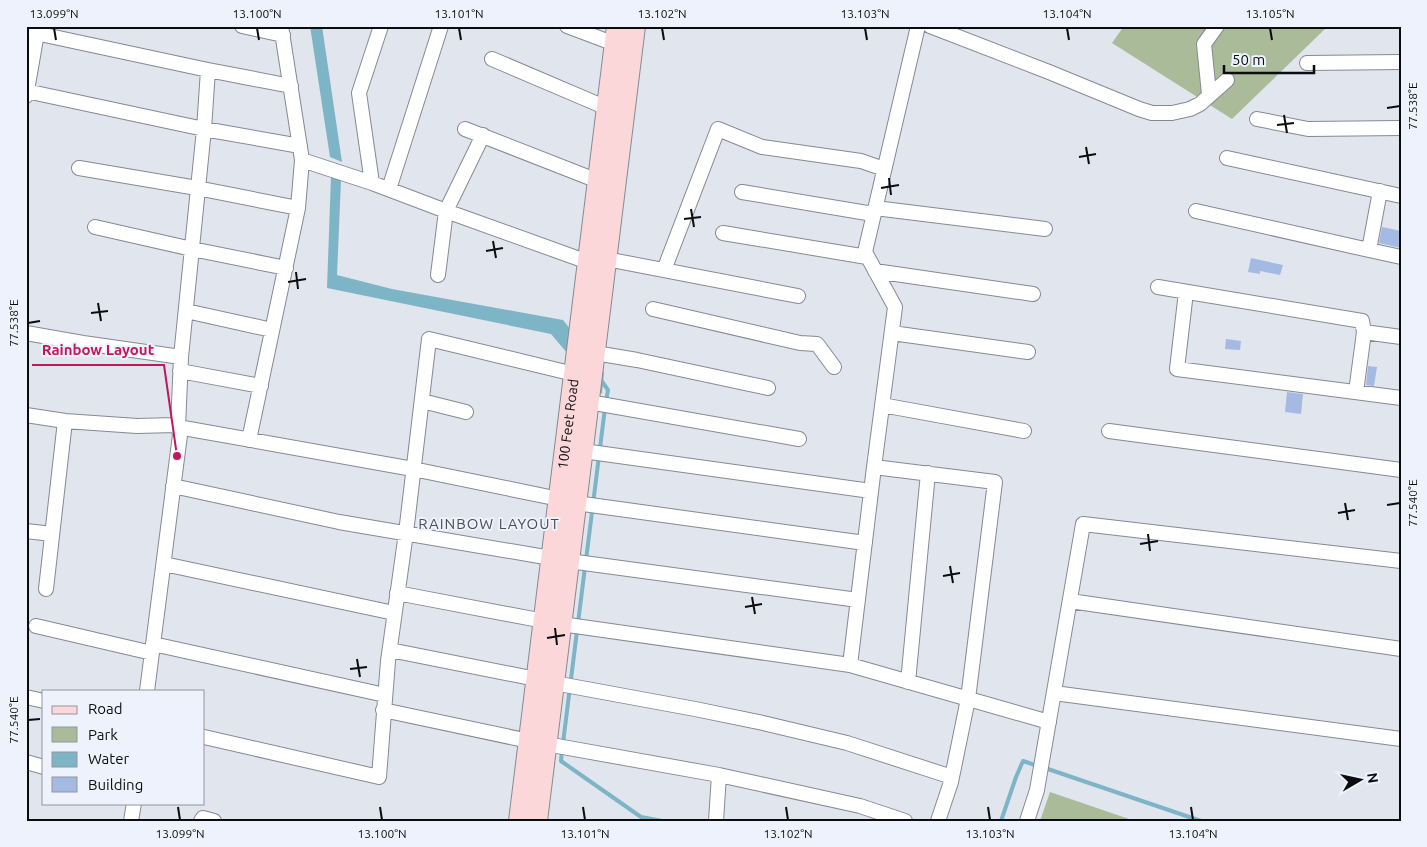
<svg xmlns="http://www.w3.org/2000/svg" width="1427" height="847" viewBox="0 0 1427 847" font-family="Ubuntu,sans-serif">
	<rect width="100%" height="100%" fill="#e0e5ee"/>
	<path fill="#aabb9a" d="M1124 26H1328L1232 119 1112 43Z
		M1050 792 1132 820 1135 821H1040Z"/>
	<path fill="#7eb5c6" d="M310 26H322L342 162 330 157Z
		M331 176 341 180 337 275 392 289 563 320 604 372 602 394 551 334 327 288Z"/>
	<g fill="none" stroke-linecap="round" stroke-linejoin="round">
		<path stroke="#7eb5c6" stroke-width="4" d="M601 380 608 390 606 401
			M586 560 605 408
			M563 743 585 567
			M562 750 561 761 641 817 662 821
			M1045 768 1201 821
			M1001 821 1016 777 1023 761 1038 766"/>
	</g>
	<path fill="#a4bae2" d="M1382 227 1401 231V248L1379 243Z
		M1251 258 1283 265 1280 275 1260 271V274L1248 272Z
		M1226 339 1241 341 1240 350 1225 349Z
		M1368 366 1377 367 1374 386 1366 385Z
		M1287 392 1303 394 1301 414 1285 412Z"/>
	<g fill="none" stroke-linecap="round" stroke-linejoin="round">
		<g stroke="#858a92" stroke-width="16">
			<path id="street" d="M242 26 283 35
				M567 26 615 44
				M930 26 1049 72 1139 109 1152 113H1172L1190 109 1200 104 1227 80
				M26 31 208 70 291 86
				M492 59 607 108
				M1307 63 1401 62
				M26 91 204 129 300 146
				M1209 94 1204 44 1217 26
				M26 96 37 33
				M1257 119 1308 129 1401 128
				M465 129 598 181
				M1227 158 1401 196
				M302 160 372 183 446 211 483 135
				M79 168 197 188 298 208
				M372 183 359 93 381 26
				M389 189 441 26
				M742 192 873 214
				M875 208 1045 229
				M1196 211 1369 250 1380 191
				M95 227 192 249 286 268
				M723 233 867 257
				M1369 250 1401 257
				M606 259 798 296
				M664 270 718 129 762 147 861 161 884 169
				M875 271 1033 294
				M438 275 446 211 588 262
				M1158 287 1362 321 1364 332 1401 337
				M1186 292 1177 369 1401 398
				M653 309 800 343 817 344 834 367
				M186 311 272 330
				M26 333 83 343 181 357
				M892 333 1028 352
				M595 353 637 360 768 388
				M180 371 261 386
				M1356 392 1364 332
				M422 401 466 412
				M589 402 799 439
				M882 405 1024 431
				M26 415 65 421 137 426 175 425 178 427 413 469 559 499
				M1109 431 1401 470
				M249 440 298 208 302 160 281 26
				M583 451 871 491
				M874 467 895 307 865 252 918 26
				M173 486 339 522 551 558
				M576 503 865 543
				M26 531 52 534
				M569 561 858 600
				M164 564 394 613
				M46 589 65 421
				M397 593 544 621
				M1070 601 1401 649
				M561 624 850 665 1049 722
				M36 626 152 653
				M153 644 385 695
				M390 650 536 679
				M850 665 874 467 995 482 968 699 951 782 938 821
				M908 682 928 473
				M554 683 695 709 763 723 847 743 952 777
				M147 691 180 435 178 427 181 357 204 129 208 70
				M1054 693 1401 739
				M26 697 44 701
				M383 710 529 741
				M204 737 379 777 388 661 406 533 429 339 574 374
				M546 744 719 775 716 821
				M26 762 44 767
				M719 775 860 806 905 821
				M131 821 134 803
				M201 821 203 818 214 821
				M1027 821 1037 790 1083 524 1401 561"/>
		</g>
		<g stroke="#858a92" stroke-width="22">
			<g id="secondary">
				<path id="s1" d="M519 821 617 26"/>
				<path d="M537 821 635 26"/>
			</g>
		</g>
		<use href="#street" stroke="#fff" stroke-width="14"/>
		<use href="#secondary" stroke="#fcd7d9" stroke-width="20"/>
	</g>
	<path fill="none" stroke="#0b0c0f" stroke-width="2" d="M54 28 56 40M257 28 259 40M459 28 461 40M662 28 664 40M865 28 867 40M1067 28 1069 40M1270 28 1272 40M1387 108 1400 106M1284 115 1287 133M1277 125 1294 123M1086 147 1089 164M1079 157 1096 154M889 178 891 195M881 188 899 185M691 209 694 227M684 219 701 217M493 241 496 258M486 251 503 248M296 272 298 289M288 282 306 279M98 303 101 321M91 313 108 311M28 323 40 321M1345 503 1348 520M1387 505 1400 503M1338 513 1355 510M1148 534 1150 551M1140 544 1158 541M950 566 953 583M943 576 960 573M752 597 755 614M745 607 762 604M555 628 557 645M547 638 565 635M357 659 360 677M350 669 367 667M28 720 40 719M178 807 180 820M380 807 382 820M583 807 585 820M786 807 788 820M988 807 990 820M1191 807 1193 820"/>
	<g text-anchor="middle" stroke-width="4" stroke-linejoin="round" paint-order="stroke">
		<g font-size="14" fill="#0b0c0f" stroke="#edf2fc">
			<text dy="5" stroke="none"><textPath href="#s1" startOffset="400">100 Feet Road</textPath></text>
		</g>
		<g font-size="15" letter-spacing="1" fill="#4a4e56" stroke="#edf2fc">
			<text x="489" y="529">RAINBOW LAYOUT</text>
		</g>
	</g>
	<path fill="none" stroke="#c2185b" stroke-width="2" d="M177 456L164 365H32"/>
	<circle fill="#c2185b" stroke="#edf2fc" stroke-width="2" cx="177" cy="456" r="5"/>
	<g font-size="15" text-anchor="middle" font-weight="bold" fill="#c2185b" stroke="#edf2fc" stroke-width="4" stroke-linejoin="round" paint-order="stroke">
		<text x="98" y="355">Rainbow Layout</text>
	</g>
	<rect width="1427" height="847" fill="none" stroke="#edf2fc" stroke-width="55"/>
	<rect x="42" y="690" width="162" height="115" fill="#edf2fc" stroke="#93969d"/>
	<rect x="52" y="706" width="25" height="8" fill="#fcd7d9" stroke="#93969d"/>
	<text x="88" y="714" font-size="15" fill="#0b0c0f">Road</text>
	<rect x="52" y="727" width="25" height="15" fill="#aabb9a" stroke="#93969d"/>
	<text x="88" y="740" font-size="15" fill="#0b0c0f">Park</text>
	<rect x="52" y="752" width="25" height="15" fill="#7eb5c6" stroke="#93969d"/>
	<text x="88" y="764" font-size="15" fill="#0b0c0f">Water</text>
	<rect x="52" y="777" width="25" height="15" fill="#a4bae2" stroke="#93969d"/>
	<text x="88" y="790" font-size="15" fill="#0b0c0f">Building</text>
	<g transform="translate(1360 780) rotate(81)" stroke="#edf2fc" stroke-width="4" paint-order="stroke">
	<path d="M0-4L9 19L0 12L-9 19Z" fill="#0b0c0f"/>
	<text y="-8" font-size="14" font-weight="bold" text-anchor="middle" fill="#0b0c0f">N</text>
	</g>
	<path d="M1224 65v8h90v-8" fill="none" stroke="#0b0c0f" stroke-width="2.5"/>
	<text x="1232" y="65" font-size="15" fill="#0b0c0f" stroke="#edf2fc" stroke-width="4" paint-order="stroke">50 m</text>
	<rect x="28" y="28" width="1372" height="792" fill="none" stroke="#0b0c0f" stroke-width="2"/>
	<g font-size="12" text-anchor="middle" fill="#0b0c0f">
		<text x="54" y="18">13.099°N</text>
		<text x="257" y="18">13.100°N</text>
		<text x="459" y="18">13.101°N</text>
		<text x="662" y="18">13.102°N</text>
		<text x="865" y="18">13.103°N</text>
		<text x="1067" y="18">13.104°N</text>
		<text x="1270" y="18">13.105°N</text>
		<text transform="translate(1413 106) rotate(-90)" y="4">77.538°E</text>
		<text transform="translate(14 323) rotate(-90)" y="4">77.538°E</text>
		<text transform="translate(1413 503) rotate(-90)" y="4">77.540°E</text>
		<text transform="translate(14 720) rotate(-90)" y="4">77.540°E</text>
		<text x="180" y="838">13.099°N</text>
		<text x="382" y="838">13.100°N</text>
		<text x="585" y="838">13.101°N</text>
		<text x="788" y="838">13.102°N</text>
		<text x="990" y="838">13.103°N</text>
		<text x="1193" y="838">13.104°N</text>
	</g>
</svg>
